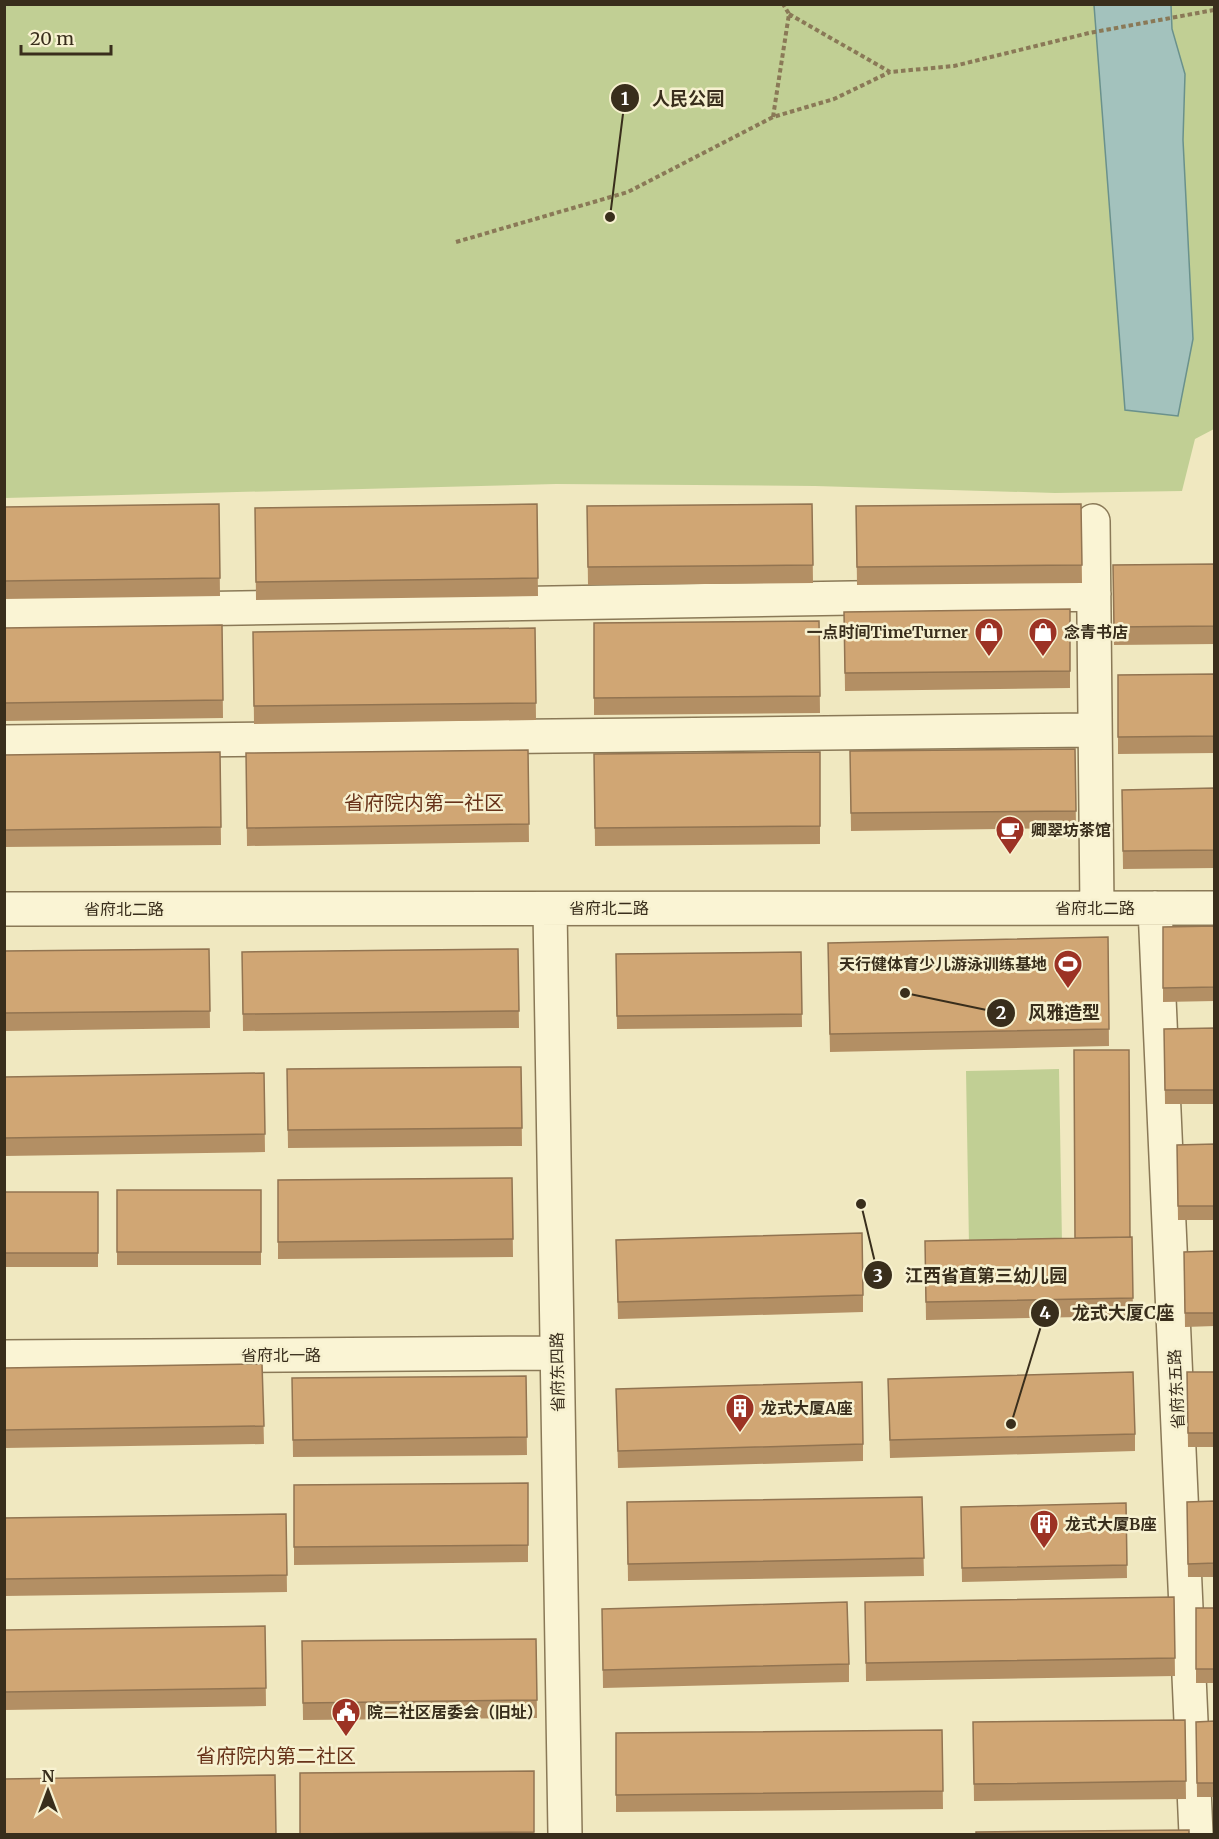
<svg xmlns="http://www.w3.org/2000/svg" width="1219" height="1839" viewBox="0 0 1219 1839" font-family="Merriweather,'Noto Sans SC',serif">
	<rect width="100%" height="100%" fill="#f0e8c0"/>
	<path fill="#c1cf94" d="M4 5H1214V429L1195 439 1182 491 1055 493 815 486 556 484 5 498Z
		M1059 1069 1062 1243 969 1245 966 1071Z"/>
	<path fill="#a3c2bd" stroke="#6a918c" stroke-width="1.5" d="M1094 5H1171L1172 29 1185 74 1183 140 1193 339 1178 416 1125 410Z"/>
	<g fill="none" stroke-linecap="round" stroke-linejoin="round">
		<g stroke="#8a7957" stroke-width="36">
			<path id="minor" d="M1093 521 1097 908
				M4 612 1094 594
				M4 742 1095 730
				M1155 908 1196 1834
				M4 909 1214 908
				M550 909 565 1834
				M4 1357 557 1353"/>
		</g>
		<path stroke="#8a7957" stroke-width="4" stroke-dasharray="4.5 3" stroke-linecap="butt" d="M789 14 890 72 954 66 1089 33 1214 10
			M773 117 789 14 783 4
			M456 242 628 192 773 117 834 99 890 72"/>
		<use href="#minor" stroke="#faf4d4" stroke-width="33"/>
	</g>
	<path fill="#b38f64" d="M219 504 220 596 4 599V507Z
		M537 504 538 596 256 600 255 508Z
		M812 504 813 583 588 585 587 506Z
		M1081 504 1082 583 857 585 856 506Z
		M1215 564V644L1114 645 1113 565Z
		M1070 609V688L845 691 844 612Z
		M819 621 820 713 594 715V623Z
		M222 625 223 718 4 721V628Z
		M535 628 536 720 254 724 253 632Z
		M1215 674V753L1118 754V675Z
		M1075 749 1076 828 851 831 850 751Z
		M528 750 529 842 247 846 246 753Z
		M220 752 221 845 4 847V755Z
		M820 752V844L595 846 594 754Z
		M1215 788V868L1123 869 1122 790Z
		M1215 926V1001L1163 1002V927Z
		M1108 937 1109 1046 830 1052 828 960Z
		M209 949 210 1028 4 1031V951Z
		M518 949 519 1028 243 1031 242 952Z
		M801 952 802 1027 617 1029 616 954Z
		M1215 1028V1104H1165L1164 1029Z
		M521 1067 522 1146 288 1148 287 1069Z
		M264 1073 265 1152 4 1156V1077Z
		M1215 1144V1220H1178L1177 1145Z
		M512 1178 513 1257 278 1259V1180Z
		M117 1190H261V1265H117Z
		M4 1192H98V1267H4Z
		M1132 1237 1133 1316 926 1320 925 1241Z
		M616 1240 863 1295V1312L618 1319Z
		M1215 1251V1326L1185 1327 1184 1252Z
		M262 1364 264 1444 4 1448V1368Z
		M1187 1372H1215V1447H1188Z
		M526 1376 527 1455 293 1457 292 1378Z
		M888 1379 1135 1434V1451L890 1458Z
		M616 1389 863 1444V1461L618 1468Z
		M528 1483V1562L294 1565V1485Z
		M922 1497 924 1576 628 1581 627 1502Z
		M1215 1501V1577H1188L1187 1502Z
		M1126 1503 1127 1578 962 1582 961 1507Z
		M286 1514 287 1592 4 1596V1518Z
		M1174 1597 1175 1676 866 1681 865 1602Z
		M1196 1608H1215V1683H1196Z
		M602 1609 849 1664V1682L603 1688Z
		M265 1626 266 1706 4 1710V1630Z
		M536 1639 537 1718 303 1720 302 1641Z
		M1185 1720 1186 1799 974 1801 973 1722Z
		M1215 1721V1797H1197L1196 1722Z
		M942 1730 943 1809 616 1812V1733Z
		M534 1771V1834H300Z"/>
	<path fill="#d0a674" stroke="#927451" stroke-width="1.5" d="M219 504 220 578 4 581V507Z
		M537 504 538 578 256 582 255 508Z
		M812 504 813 565 588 567 587 506Z
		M1081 504 1082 565 857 567 856 506Z
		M1215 564V626L1114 627 1113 565Z
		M1070 609V671L845 673 844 612Z
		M819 621 820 696 594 698V623Z
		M222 625 223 700 4 703V628Z
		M535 628 536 703 254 706 253 632Z
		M1215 674V736L1118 737V675Z
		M1075 749 1076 811 851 813 850 751Z
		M528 750 529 824 247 828 246 753Z
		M220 752 221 827 4 830V755Z
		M820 752V826L595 828 594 754Z
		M1215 788V850L1123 851 1122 790Z
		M1215 926V987L1163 988V927Z
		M1108 937 1109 1029 830 1034 828 943Z
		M209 949 210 1011 4 1013V951Z
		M518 949 519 1011 243 1014 242 952Z
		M801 952 802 1014 617 1016 616 954Z
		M1215 1028V1090H1165L1164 1029Z
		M1074 1050H1129L1130 1237 1075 1238Z
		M521 1067 522 1128 288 1130 287 1069Z
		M264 1073 265 1134 4 1138V1077Z
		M1215 1144V1206H1178L1177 1145Z
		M512 1178 513 1239 278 1242V1180Z
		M117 1190H261V1252H117Z
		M4 1192H98V1253H4Z
		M862 1233 863 1295 618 1302 616 1240Z
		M1132 1237 1133 1298 926 1302 925 1241Z
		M1215 1251V1313H1185L1184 1252Z
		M262 1364 264 1426 4 1430V1368Z
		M1133 1372 1135 1434 890 1440 888 1379Z
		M1187 1372H1215V1433H1188Z
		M526 1376 527 1437 293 1440 292 1378Z
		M862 1382 863 1444 618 1451 616 1389Z
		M528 1483V1545L294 1547V1485Z
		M922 1497 924 1558 628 1564 627 1502Z
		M1215 1501V1563L1188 1564 1187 1502Z
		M1126 1503 1127 1565 962 1568 961 1507Z
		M286 1514 287 1575 4 1579V1518Z
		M1174 1597 1175 1658 866 1663 865 1602Z
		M847 1602 849 1664 603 1670 602 1609Z
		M1196 1608H1215V1669H1196Z
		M265 1626 266 1688 4 1692V1630Z
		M536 1639 537 1700 303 1703 302 1641Z
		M1185 1720 1186 1781 974 1784 973 1722Z
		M1215 1721V1783H1197L1196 1722Z
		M942 1730 943 1791 616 1795V1733Z
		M534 1771V1832L300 1834V1773Z
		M275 1775 276 1834H4V1779Z
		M1189 1830V1834H976V1832Z"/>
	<defs>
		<g id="shop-pin" transform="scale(1.5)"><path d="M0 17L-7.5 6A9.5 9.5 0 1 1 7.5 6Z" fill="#9c3224" stroke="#f7f1d0"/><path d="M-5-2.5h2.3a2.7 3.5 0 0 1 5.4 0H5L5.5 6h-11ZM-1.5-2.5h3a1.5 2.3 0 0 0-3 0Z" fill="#fff"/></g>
		<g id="cafe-pin" transform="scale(1.5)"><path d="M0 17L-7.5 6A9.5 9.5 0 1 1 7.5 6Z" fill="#9c3224" stroke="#f7f1d0"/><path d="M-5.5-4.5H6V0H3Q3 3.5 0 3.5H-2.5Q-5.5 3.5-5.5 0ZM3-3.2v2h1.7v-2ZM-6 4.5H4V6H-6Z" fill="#fff"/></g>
		<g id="stadium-pin" transform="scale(1.5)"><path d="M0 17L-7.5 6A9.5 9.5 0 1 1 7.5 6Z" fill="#9c3224" stroke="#f7f1d0"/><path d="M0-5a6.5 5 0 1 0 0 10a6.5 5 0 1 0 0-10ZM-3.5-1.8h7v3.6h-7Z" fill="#fff"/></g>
		<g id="building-pin" transform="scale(1.5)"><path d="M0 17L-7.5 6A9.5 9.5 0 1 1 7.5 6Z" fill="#9c3224" stroke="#f7f1d0"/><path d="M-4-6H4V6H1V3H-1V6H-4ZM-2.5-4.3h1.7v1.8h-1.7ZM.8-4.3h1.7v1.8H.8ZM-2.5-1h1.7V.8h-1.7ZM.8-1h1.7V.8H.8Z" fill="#fff"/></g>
		<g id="civic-pin" transform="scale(1.5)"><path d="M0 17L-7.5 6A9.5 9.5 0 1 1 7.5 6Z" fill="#9c3224" stroke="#f7f1d0"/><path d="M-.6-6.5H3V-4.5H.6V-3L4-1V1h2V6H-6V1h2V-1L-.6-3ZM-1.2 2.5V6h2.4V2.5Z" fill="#fff"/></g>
	</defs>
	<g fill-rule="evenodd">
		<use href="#shop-pin" x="989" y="632"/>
		<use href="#shop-pin" x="1043" y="632"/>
		<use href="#cafe-pin" x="1010" y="830"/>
		<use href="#stadium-pin" x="1068" y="964"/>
		<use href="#building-pin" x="740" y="1408"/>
		<use href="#building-pin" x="1044" y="1524"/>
		<use href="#civic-pin" x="346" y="1712"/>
	</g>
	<g text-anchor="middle" stroke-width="5" stroke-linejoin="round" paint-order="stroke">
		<g font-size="16" font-weight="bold" fill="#392e1c" stroke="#f7f1d0" text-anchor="start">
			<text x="968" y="638" text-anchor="end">一点时间TimeTurner</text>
			<text x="1064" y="638">念青书店</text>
			<text x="1031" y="836">卿翠坊茶馆</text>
			<text x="1047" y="970" text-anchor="end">天行健体育少儿游泳训练基地</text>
			<text x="761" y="1414">龙式大厦A座</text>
			<text x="1065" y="1530">龙式大厦B座</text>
			<text x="367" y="1718">院二社区居委会（旧址）</text>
		</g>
		<g font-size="16" fill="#392e1c" stroke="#f7f1d0">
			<text x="609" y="914">省府北二路</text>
			<text x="1095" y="914">省府北二路</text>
			<text x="124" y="915">省府北二路</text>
			<text x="281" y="1361">省府北一路</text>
			<text transform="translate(557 1372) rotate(-91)" y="6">省府东四路</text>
			<text transform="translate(1176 1389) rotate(-93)" y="6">省府东五路</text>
		</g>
		<g font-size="20" fill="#68331a" stroke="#f7f1d0">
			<text x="424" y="810">省府院内第一社区</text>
			<text x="276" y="1763">省府院内第二社区</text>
		</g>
	</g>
	<path fill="none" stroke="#392e1c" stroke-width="2" d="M610 217L625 98M905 993L1001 1013M861 1204L878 1275M1011 1424L1045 1313"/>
	<g fill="#392e1c" stroke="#f7f1d0" stroke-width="2">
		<circle cx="610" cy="217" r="6"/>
		<circle cx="905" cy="993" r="6"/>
		<circle cx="861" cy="1204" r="6"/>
		<circle cx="1011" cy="1424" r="6"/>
		<circle cx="625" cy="98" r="15"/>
		<circle cx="1001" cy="1013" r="15"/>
		<circle cx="878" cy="1275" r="15"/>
		<circle cx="1045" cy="1313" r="15"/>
	</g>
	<g font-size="18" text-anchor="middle" font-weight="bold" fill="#fff">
		<text x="625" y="105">1</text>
		<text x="1001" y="1019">2</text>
		<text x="878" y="1282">3</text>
		<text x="1045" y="1319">4</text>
	</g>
	<g font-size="18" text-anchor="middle" font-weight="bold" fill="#392e1c" stroke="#f7f1d0" stroke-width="5" stroke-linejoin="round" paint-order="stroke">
		<text x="688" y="105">人民公园</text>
		<text x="1064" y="1019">风雅造型</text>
		<text x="986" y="1282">江西省直第三幼儿园</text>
		<text x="1123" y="1319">龙式大厦C座</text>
	</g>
	<rect width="1219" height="1839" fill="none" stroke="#392e1c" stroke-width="12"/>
	<g transform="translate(48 1791)" stroke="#f7f1d0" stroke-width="4.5" paint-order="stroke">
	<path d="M0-4.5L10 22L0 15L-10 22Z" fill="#392e1c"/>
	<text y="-9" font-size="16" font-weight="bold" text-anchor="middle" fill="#392e1c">N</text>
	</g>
	<path d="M21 45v9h90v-9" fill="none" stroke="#392e1c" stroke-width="3"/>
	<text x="30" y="45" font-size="18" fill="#392e1c" stroke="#f7f1d0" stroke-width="4.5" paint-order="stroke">20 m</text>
</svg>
